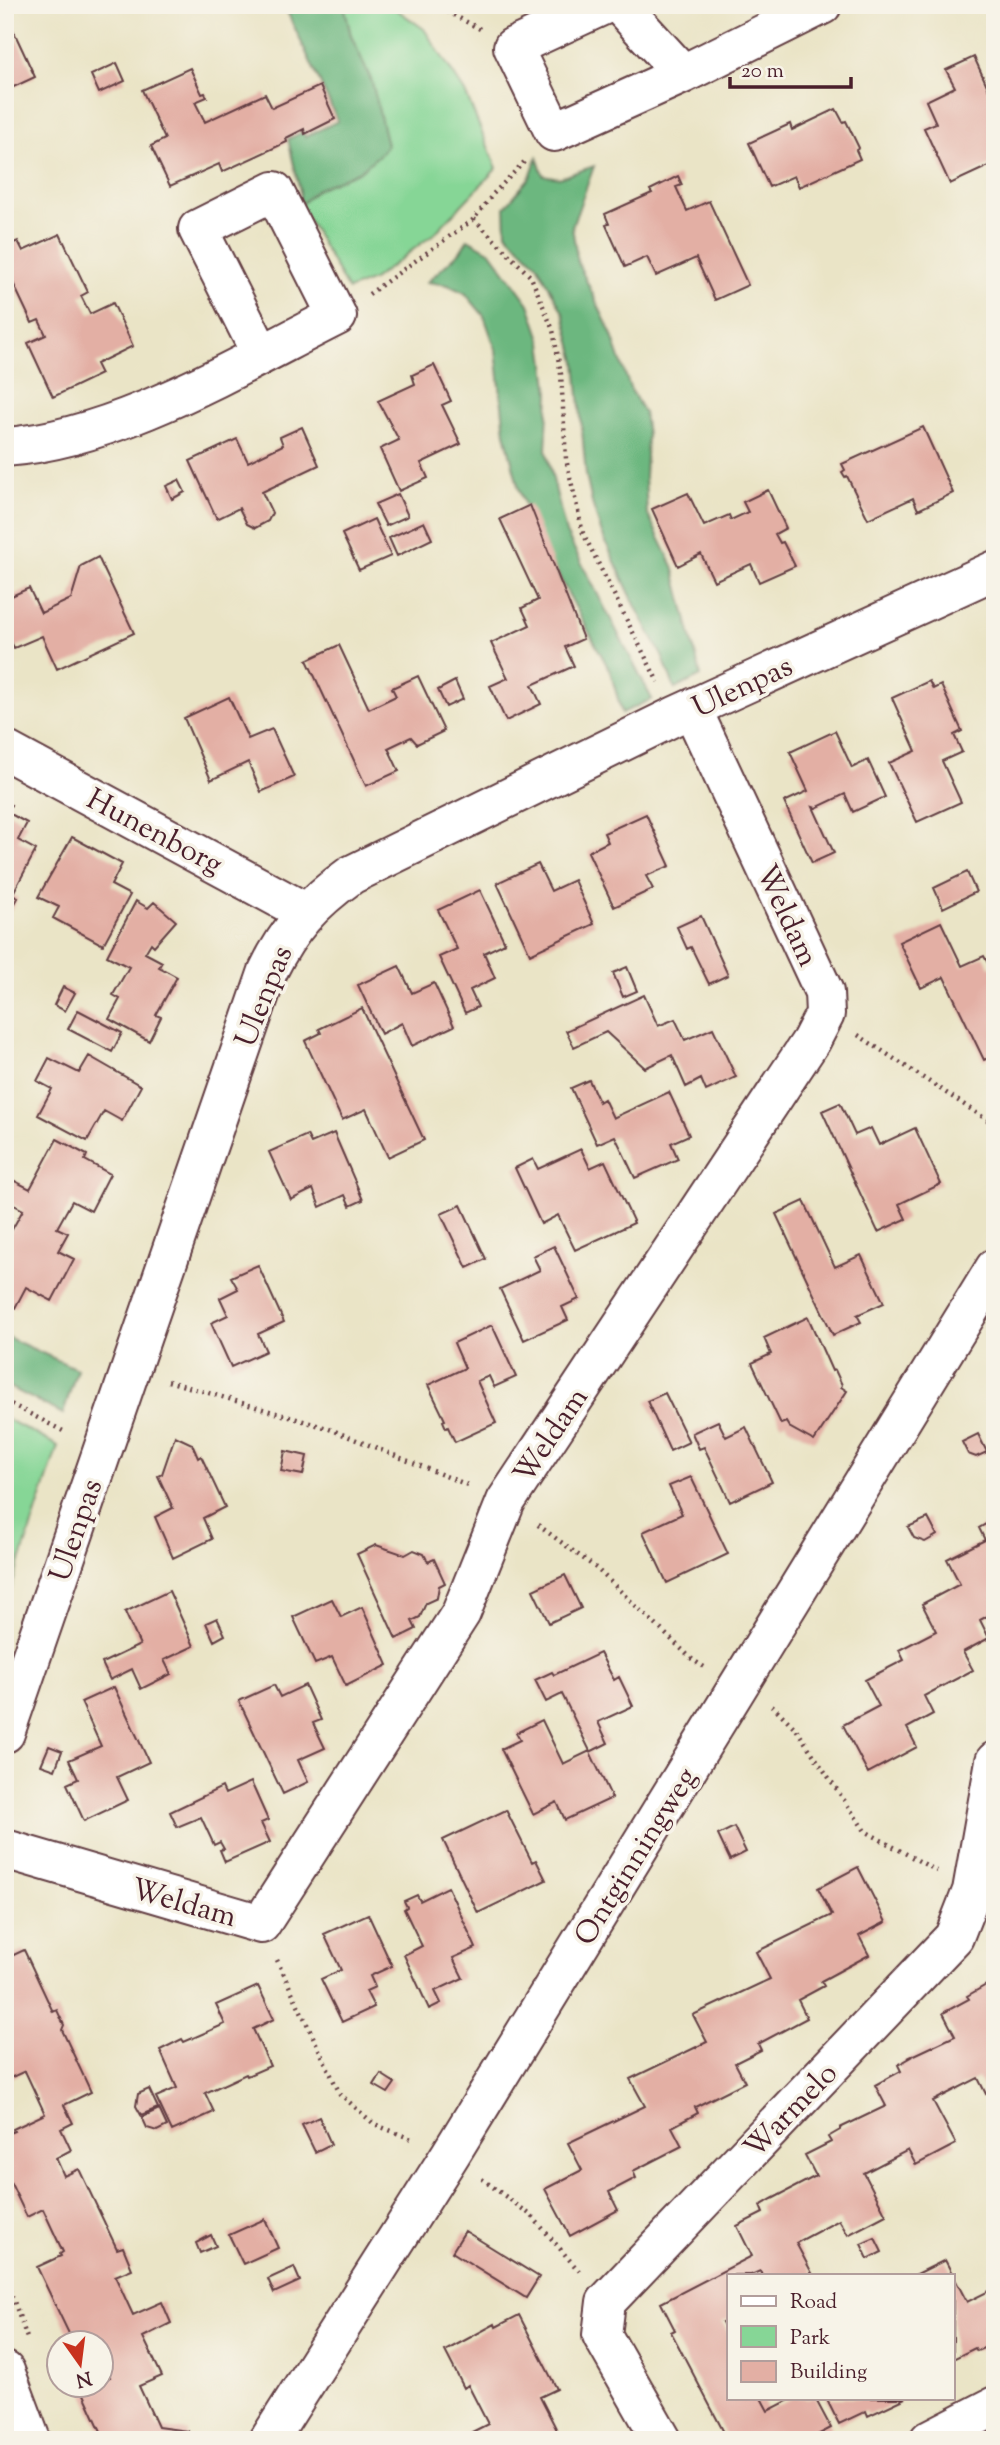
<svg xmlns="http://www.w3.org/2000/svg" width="1000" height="2445" viewBox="0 0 1000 2445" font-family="'Sorts Mill Goudy',serif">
	<rect width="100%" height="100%" fill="#f7f3e8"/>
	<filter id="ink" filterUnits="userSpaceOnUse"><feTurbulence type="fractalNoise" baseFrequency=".0143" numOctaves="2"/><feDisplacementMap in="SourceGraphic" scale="14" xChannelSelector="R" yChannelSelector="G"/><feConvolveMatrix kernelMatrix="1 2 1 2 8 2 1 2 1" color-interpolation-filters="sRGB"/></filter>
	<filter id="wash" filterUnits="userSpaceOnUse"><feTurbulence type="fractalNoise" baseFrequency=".00686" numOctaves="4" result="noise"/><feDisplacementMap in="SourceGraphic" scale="28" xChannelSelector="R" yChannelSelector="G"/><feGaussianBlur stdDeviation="1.57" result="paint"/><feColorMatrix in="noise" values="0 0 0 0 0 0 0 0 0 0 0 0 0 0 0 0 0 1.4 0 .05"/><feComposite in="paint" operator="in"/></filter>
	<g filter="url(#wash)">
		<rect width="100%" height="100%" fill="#eae4c6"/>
		<path fill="#86d696" stroke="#687a60" stroke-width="2" d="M344 5H390L424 29 465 92 497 168 435 233 373 280 348 290 300 205 317 189 360 171 372 82 351 36Z
			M5 1418 58 1446 5 1607Z"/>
		<path fill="#6cb77f" stroke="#5b6b55" stroke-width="2" d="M284 5H344L351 36 372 82 387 145 379 155 360 171 317 189 300 205V191L288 139 303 132 305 137 338 121Z
			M537 157 543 175 559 178 594 166 572 227 578 263 611 333 630 388 644 413 647 435 645 477 647 513 673 566 701 676 675 689 662 656 636 607 602 534 592 503 586 475 576 362 564 314 537 264 506 233 505 207 530 177Z
			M468 239 491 252 529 304 542 342 549 393 546 450 566 533 652 699 622 713 610 671 536 534 519 490 505 433 496 350 484 316 465 293 448 285 427 282 460 252Z
			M5 1336 77 1369 63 1414 5 1385Z"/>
		<g id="blocks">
			<path fill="#e3afa4" d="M8 19 35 77 5 91V20Z
				M974 57 995 103V163L950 184 924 128 936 123 926 101 955 87 946 70Z
				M117 63 125 81 99 93 91 75Z
				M190 68 202 94 205 93 207 97 195 102 205 122 265 94 272 108 320 86 335 119 305 134 304 129 286 138 287 142 222 172 219 164 170 186 151 146 165 139 142 90Z
				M836 109 843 122 846 121 859 148 856 150 860 159 799 187 794 176 769 187 749 143 790 124 792 130Z
				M678 176 682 185 676 187 687 211 709 201 748 285 715 300 696 258 656 276 647 257 625 267 606 225 609 224 605 214 652 193 650 190Z
				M60 234 88 292 81 296 90 314 113 303 133 346 96 364 101 374 53 397 28 343 46 335 39 320 32 323 5 266V247L18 241 23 251Z
				M434 365 451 401 442 405 461 444 421 463 428 478 399 491 380 449 399 440 378 401 415 384 412 375Z
				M302 427 319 465 262 492 272 513 268 521 255 528 247 524 239 508 217 519 190 461 237 439 248 462 283 445 280 437Z
				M923 427 953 493 918 510 913 498 868 519 847 476 845 477 842 472 845 470 842 464Z
				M179 480 185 492 172 499 166 486Z
				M768 490 786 528 775 534 780 543 783 542 795 566 759 582 751 564 714 581 701 554 678 566 652 509 688 493 704 526 729 515 731 520 748 512 743 502Z
				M398 494 408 516 386 526 375 504Z
				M530 505 583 639 565 647 574 666 532 685 541 704 506 721 490 686 508 678 491 643 530 625 522 608 538 600 500 519Z
				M374 519 391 556 359 570 342 534Z
				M424 522 432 539 397 556 389 538Z
				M98 557 134 633 57 669 42 636 14 648 5 629V599L29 588 41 613 71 599 81 566Z
				M339 645 369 709 396 696 392 688 418 676 444 731 417 744 411 737 388 748 399 771 366 786 307 660Z
				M455 681 463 699 446 707 438 690Z
				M929 681 933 689 941 685 962 731 954 735 962 752 942 761 961 802 917 822 889 763 916 751 892 698Z
				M229 697 248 739 272 729 294 777 261 792 248 762 211 780 184 718Z
				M835 731 852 768 868 760 885 797 853 812 845 794 816 808 813 807 834 853 812 863 784 802 808 791 790 752Z
				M5 802 11 805 7 812 27 823 18 840 36 850 12 895 18 898 8 916 5 914Z
				M646 814 670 866 646 876 653 889 614 907 588 852 608 842 604 833Z
				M72 837 122 864 111 885 130 895 103 945 53 918 59 907 38 897Z
				M538 864 551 891 574 880 594 924 530 954 497 883Z
				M967 872 976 892 943 908 934 888Z
				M480 890 505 943 484 953 495 978 470 990 478 1007 465 1013 439 957 457 949 438 910Z
				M136 901 148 908 154 902 176 921 154 946 151 943 145 953 162 962 159 967 177 977 156 1015 161 1017 149 1041 109 1019 120 999 113 995 129 967 107 956Z
				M701 916 728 975 709 984 691 947 687 949 677 927Z
				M941 922 962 966 984 956 990 967 995 965V1055L984 1060 944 977 921 988 899 942Z
				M399 966 412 993 434 983 454 1026 412 1046 402 1023 381 1034 358 985Z
				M627 967 637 991 623 997 613 973Z
				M63 987 75 993 65 1011 54 1005Z
				M644 995 658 1026 675 1019 685 1040 713 1028 736 1077 706 1091 701 1079 686 1087 672 1055 645 1068 606 1032 574 1047 566 1031Z
				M362 1008 424 1140 388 1157 366 1109 342 1120 305 1041 321 1033 319 1029Z
				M78 1010 122 1033 112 1052 68 1029Z
				M89 1056 141 1086 122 1121 104 1111 87 1141 38 1115 52 1089 37 1081 49 1058 79 1073Z
				M589 1080 599 1102 604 1099 613 1118 669 1092 689 1135 671 1143 678 1159 635 1178 615 1136 597 1144 571 1088Z
				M840 1103 855 1135 871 1128 879 1145 915 1128 941 1184 899 1204 906 1219 878 1232 822 1111Z
				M334 1133 363 1200 350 1206 345 1195 320 1207 313 1189 291 1200 269 1152 307 1135 311 1143Z
				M57 1139 87 1155 85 1160 110 1174 91 1211 72 1201 57 1228 68 1233 58 1251 74 1259 52 1301 26 1287 15 1308 5 1303V1242L23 1210 5 1200V1176L30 1189Z
				M581 1149 590 1168 605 1161 634 1223 575 1250 558 1215 541 1224 515 1168 533 1159 538 1169Z
				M804 1201 835 1267 861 1255 884 1303 857 1315 861 1322 833 1335 776 1214Z
				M461 1205 486 1259 467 1268 441 1214Z
				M554 1246 579 1299 562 1307 568 1320 524 1340 500 1289 540 1270 533 1256Z
				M258 1265 284 1322 258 1334 266 1351 231 1367 211 1323 228 1315 220 1298 238 1289 231 1277Z
				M808 1317 832 1371 835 1370 842 1385 841 1387 847 1391 814 1441 789 1427 786 1422 781 1424 752 1363 771 1354 764 1338Z
				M492 1325 516 1377 494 1387 489 1376 477 1381 496 1423 455 1442 448 1427 446 1428 443 1421 445 1420 428 1385 465 1368 454 1343Z
				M665 1393 689 1442 670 1451 647 1401Z
				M718 1421 726 1437 746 1427 772 1482 730 1502 704 1447 699 1449 692 1433Z
				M978 1434 987 1452 976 1457 968 1454 962 1442Z
				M175 1436 192 1444 198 1458 201 1456 225 1507 203 1518 212 1539 173 1558 155 1517 173 1508 158 1476 162 1474Z
				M285 1451 307 1456 303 1475 281 1471Z
				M691 1477 728 1554 667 1583 643 1532 682 1514 669 1486Z
				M928 1518 937 1535 925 1542 914 1538 908 1527Z
				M995 1519V1612L980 1620 989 1638 963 1652 973 1670 924 1696 933 1714 907 1728 917 1747 868 1773 843 1725 879 1706 865 1680 904 1660 899 1650 936 1631 922 1604 960 1584 947 1559 985 1540 979 1528Z
				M376 1545 405 1555 414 1550 424 1554 428 1562 434 1559 445 1583 439 1586 437 1598 426 1603 420 1617 412 1621 416 1629 396 1639 357 1554Z
				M565 1575 581 1608 549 1623 533 1590Z
				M169 1591 194 1646 164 1660 171 1674 141 1689 132 1669 110 1680 102 1663 140 1645 125 1612Z
				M332 1599 341 1617 362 1607 388 1665 346 1686 332 1657 315 1664 293 1617Z
				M217 1618 225 1635 214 1641 206 1623Z
				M600 1653 614 1680 619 1677 633 1706 598 1722 608 1743 590 1752 612 1798 565 1820 557 1802 533 1814 501 1749 520 1740 516 1733 542 1720 563 1764 590 1751 562 1694 546 1702 535 1680 552 1672 554 1675Z
				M274 1685 280 1697 305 1685 321 1720 313 1723 325 1748 298 1760 308 1782 283 1794 239 1701Z
				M114 1687 149 1762 117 1777 128 1800 84 1821 67 1784 78 1779 69 1760 101 1746 81 1702Z
				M49 1746 62 1751 55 1770 41 1765Z
				M251 1782 268 1820 261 1823 270 1842 225 1862 220 1850 224 1849 220 1842 214 1845 201 1817 177 1827 170 1812 222 1787 225 1794Z
				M506 1810 532 1862 536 1860 546 1880 478 1913 443 1840Z
				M734 1827 746 1852 730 1860 718 1835Z
				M858 1867 886 1922 859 1936 869 1955 821 1981 824 1986 798 2000 807 2018 758 2044 761 2050 735 2063 745 2082 695 2107 698 2113 672 2127 682 2146 633 2171 636 2178 609 2192 618 2210 570 2236 545 2189 582 2170 568 2143 645 2106 630 2079 707 2042 693 2015 770 1979 756 1952 832 1915 818 1888Z
				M448 1887 476 1948 453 1958 463 1978 435 1991 441 2003 429 2009 404 1955 422 1946 404 1909 407 1907 404 1901 417 1895 420 1901Z
				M368 1914 392 1966 370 1976 375 1987 366 1991 374 2007 342 2022 321 1979 341 1970 324 1934Z
				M24 1950 53 2012 57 2010 64 2025 62 2030 91 2092 64 2105 73 2123 61 2129 71 2150 56 2158 64 2176 79 2169 117 2249 123 2247 132 2269 115 2276 133 2315 162 2302 171 2323 143 2337 162 2376 139 2386 158 2427 188 2431 187 2440H105L83 2392 102 2386 105 2379 110 2377 102 2360V2344H94L90 2334 73 2342 37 2267 61 2256 60 2254 63 2252 43 2209 27 2217 5 2171V2135L14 2131 13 2129 45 2114 25 2071 8 2079 5 2073V1959Z
				M995 1980V2089L986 2094 978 2078 933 2101 956 2144 916 2165 908 2150 864 2173 886 2215 848 2235 839 2220 796 2243 813 2275H762L760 2271 751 2275H729V2319L722 2322 729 2335V2398H761L768 2411 793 2398H815L831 2428 808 2440H728L671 2332 675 2330 661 2303 752 2256 737 2226 763 2213 760 2206 772 2199 816 2176 805 2155 831 2142 828 2137 840 2130V2128L886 2106 875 2085 901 2071 898 2065 910 2058H908L955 2036 943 2013 969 1999 967 1996Z
				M258 1986 274 2019 253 2029 270 2066 247 2076 246 2074 205 2093 214 2112 172 2131 156 2097 177 2088 160 2050 182 2039 184 2042 225 2024 216 2005Z
				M381 2074 395 2083 388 2093 374 2085Z
				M149 2089 158 2108 141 2115 136 2106 138 2094Z
				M159 2109 167 2126 157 2131 147 2128 142 2117Z
				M319 2117 331 2144 315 2152 302 2125Z
				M265 2219 278 2248 243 2264 229 2235Z
				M465 2231 539 2277 526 2298 452 2252Z
				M211 2235 216 2246 200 2253 196 2243Z
				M875 2238 882 2252 868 2259 861 2244Z
				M945 2260 967 2302 995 2288V2343L977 2351 975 2348 953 2359V2275H915Z
				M294 2267 300 2281 274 2293 268 2279Z
				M519 2315 557 2389 540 2397 562 2440H476L472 2432 488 2424 468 2385 464 2388 445 2351 495 2324 496 2327Z
				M826 2398H906L868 2416 866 2411 839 2424Z"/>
		</g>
	</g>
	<g filter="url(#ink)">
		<use href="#blocks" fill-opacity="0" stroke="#623d42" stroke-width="2"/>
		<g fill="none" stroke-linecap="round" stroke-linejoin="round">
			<g stroke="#623d42" stroke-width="42">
				<path id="street" d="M604 5 513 47 554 132 683 74 822 5
					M620 5 683 74
					M5 447C117 439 237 366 337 316L274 191 198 229 261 354
					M5 750 305 912
					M5 1733 268 971C289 928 312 903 351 875L675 716 995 570
					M5 1849 261 1924 461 1613 506 1501 811 1041 825 1014 824 992 692 709
					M5 2371 31 2440
					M269 2440 450 2155 995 1268
					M662 2440 602 2335 606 2302 954 1937 972 1891 995 1761
					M929 2440 995 2406"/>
			</g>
			<path stroke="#623d42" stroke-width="4.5" stroke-dasharray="2 5" stroke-linecap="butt" d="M435 5 480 29
				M474 219 531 277 553 330 561 374 566 459 583 533 658 682
				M369 294 474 219 493 194 526 160
				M858 1035 995 1125
				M168 1381 327 1428 470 1486
				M5 1401 67 1433
				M538 1525 596 1568 693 1660 704 1667
				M772 1705 796 1729 865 1831 937 1871
				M277 1960 340 2094 374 2124 414 2140
				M482 2179 532 2216 579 2271
				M5 2276 27 2338"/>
			<use href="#street" stroke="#fff" stroke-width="38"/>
		</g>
	</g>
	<g text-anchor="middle" stroke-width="7" stroke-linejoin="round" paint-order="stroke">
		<g font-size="30" fill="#4a1f2b" stroke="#f7f3e8">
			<text transform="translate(742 686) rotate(-25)" y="10">Ulenpas</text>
			<text transform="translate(155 831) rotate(28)" y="10">Hunenborg</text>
			<text transform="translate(788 915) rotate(65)" y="10">Weldam</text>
			<text transform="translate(263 996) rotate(-68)" y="10">Ulenpas</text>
			<text transform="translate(550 1435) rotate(-56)" y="10">Weldam</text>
			<text transform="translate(75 1530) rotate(-71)" y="10">Ulenpas</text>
			<text transform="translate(635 1856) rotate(-58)" y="10">Ontginningweg</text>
			<text transform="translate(184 1902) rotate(16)" y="10">Weldam</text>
			<text transform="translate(790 2110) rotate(-46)" y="10">Warmelo</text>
		</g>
	</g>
	<rect width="1000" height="2445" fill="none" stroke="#f7f3e8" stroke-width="28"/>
	<rect x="727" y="2274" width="228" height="126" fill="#f7f3e8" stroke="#b29e9c" stroke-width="2"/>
	<rect x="741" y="2296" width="35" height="10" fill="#ffffff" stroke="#b29e9c" stroke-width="2"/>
	<text x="790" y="2308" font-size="21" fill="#4a1f2b">Road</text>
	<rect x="741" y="2326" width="35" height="21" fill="#86d696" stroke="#b29e9c" stroke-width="2"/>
	<text x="790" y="2344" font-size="21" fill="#4a1f2b">Park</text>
	<rect x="741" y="2361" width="35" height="21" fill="#e3afa4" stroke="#b29e9c" stroke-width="2"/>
	<text x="790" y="2378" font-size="21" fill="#4a1f2b">Building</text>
	<g transform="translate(80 2364) rotate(166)"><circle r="33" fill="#f7f3e8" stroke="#b29e9c" stroke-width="2"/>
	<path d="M0-5L12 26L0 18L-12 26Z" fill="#c8321e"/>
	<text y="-10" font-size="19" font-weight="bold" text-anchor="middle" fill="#4a1f2b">N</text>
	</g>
	<path d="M730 77v10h121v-10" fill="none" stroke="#4a1f2b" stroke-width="3.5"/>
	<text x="741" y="77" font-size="21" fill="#4a1f2b" stroke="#f7f3e8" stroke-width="5" paint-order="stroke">20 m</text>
</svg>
